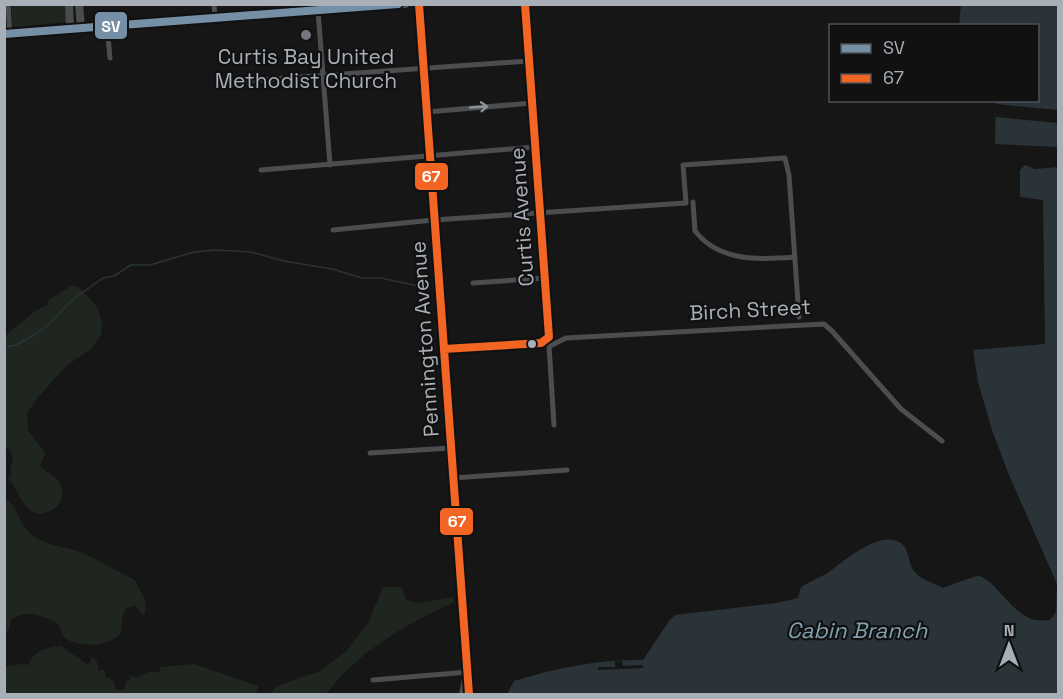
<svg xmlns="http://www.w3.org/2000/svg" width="1063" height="699" viewBox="0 0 1063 699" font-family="'Space Grotesk',sans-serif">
	<rect width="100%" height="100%" fill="#161617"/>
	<path fill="#1f251f" d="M11 5H66L67 22 15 27 13 26Z
		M72 285 78 287 96 305 102 321 101 335 92 348 66 366 35 401 27 414 28 430 45 453 40 466C48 474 59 476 62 488 67 507 41 521 29 509 19 501 17 487 8 478L12 472 10 469 13 459 10 450 5 447V336L35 311 47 305 49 300Z
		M5 498C16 503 19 523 29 532 45 547 66 546 85 554L135 580 146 602 145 614H142L135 606C119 607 123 622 121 633 111 646 83 648 68 640 62 637 62 630 58 625 55 621 51 620 46 618 33 613 23 611 11 620L9 629 5 635Z
		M383 587H402L406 600 418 603 453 597 454 602C404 626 361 649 326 694H270L277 686 320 671 347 650 368 623Z
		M61 646 88 665 91 661V658H94L97 662 98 670H104L106 677 113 680 116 689H124L126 684 125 682 129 680 130 675 137 678 148 672H159L160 667 194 664 259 686 256 694H5V666L22 664 28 665C34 651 46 647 61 646Z"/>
	<path fill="#2a3338" d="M961 5H1058V147L995 144 996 101 1038 100V26H959Z
		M1025 165 1035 169 1058 167V694H507L514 681C555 668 600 659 643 660L669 621 675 615 777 603 798 598 801 587C809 582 818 578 826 574 842 563 884 524 904 546 908 551 909 561 912 568 917 578 933 583 943 588 949 586 974 576 978 576 994 577 1013 617 1036 620 1040 621 1045 620 1050 620L1056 612 1057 584 1009 475 992 430 978 382 973 350 1045 344 1043 200 1020 197V170Z"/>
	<path fill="#161617" d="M996 104 1058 110V123L996 117Z
		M615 661H622L623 666 643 665V668L598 670V667H615Z"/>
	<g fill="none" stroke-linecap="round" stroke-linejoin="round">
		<path stroke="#2a3338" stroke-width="1.5" d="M4 347 16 345 36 334 48 325 72 300 103 278 114 276 131 265H150L194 252 216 250 251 252 284 261 332 269 362 278H381L419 286H429"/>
		<path stroke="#4b4d4f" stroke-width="5" d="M8 4 10 34
			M214 4 215 18
			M318 11 330 165
			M107 26 110 58
			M244 81 529 61
			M426 112 532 103
			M261 170 535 147
			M693 202 695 231C719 262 760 260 795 257
			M333 230 434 220 686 203 683 165 785 158 789 175 799 317
			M473 283 544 278
			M549 345 554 425
			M550 346 566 338 824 324 832 331 901 409 942 441
			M370 453 451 448
			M453 478 567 470
			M373 680 468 672"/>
		<path stroke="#4a4b4d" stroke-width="8" d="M69 4 70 28
			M79 4 81 28
			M419 4 469 694
			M4 34 405 4
			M444 349 541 343 546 341 549 337 525 4
			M463 694 466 679"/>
		<g stroke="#111112" stroke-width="12">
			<path id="bus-1" d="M4 34 398 4"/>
		</g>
		<g stroke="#111112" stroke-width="12">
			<path id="bus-2" d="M419 4 469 694
				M444 349 541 343 549 337 525 4"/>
		</g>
		<use href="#bus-1" stroke="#7590a6" stroke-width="8"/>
		<use href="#bus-2" stroke="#f26522" stroke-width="8"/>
	</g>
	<defs><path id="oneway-shaft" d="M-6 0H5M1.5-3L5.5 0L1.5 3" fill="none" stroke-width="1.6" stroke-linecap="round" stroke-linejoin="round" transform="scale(1.5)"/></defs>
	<use stroke="#8c9298" href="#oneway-shaft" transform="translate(479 107) rotate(-4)"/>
	<circle fill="#75797f" stroke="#111112" stroke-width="2" cx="306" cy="35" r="6"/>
	<circle fill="#a8afb7" stroke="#111112" stroke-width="2" cx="532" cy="344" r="5"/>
	<g text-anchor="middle" stroke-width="4.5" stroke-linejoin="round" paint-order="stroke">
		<g font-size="21" fill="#a8afb7" stroke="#111112">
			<text x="306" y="64">Curtis Bay United<tspan x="306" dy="24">Methodist Church</tspan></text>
		</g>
		<g font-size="21" fill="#a8afb7" stroke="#111112">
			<text transform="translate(522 217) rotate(-94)" y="7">Curtis Avenue</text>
			<text transform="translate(750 310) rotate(-3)" y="7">Birch Street</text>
			<text transform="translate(425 339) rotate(-94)" y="7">Pennington Avenue</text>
		</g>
		<g font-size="22" font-style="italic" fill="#80a1b1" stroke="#111112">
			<text x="857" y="638">Cabin Branch</text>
		</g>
	</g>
	<g stroke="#111112" stroke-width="2">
		<rect x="94" y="11" width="34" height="29" rx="6" fill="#7590a6"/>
		<rect x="414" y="162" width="35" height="29" rx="6" fill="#f26522"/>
		<rect x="439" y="507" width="35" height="29" rx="6" fill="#f26522"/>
	</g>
	<g font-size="16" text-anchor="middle" font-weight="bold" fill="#fff">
		<text x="111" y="32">SV</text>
		<text x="431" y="182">67</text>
		<text x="457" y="527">67</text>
	</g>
	<rect width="1063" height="699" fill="none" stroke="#a8afb7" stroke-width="12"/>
	<rect x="829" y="24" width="210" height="78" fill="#111112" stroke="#4d5054" stroke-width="1.5"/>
	<rect x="841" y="44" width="30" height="9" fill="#7590a6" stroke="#4d5054" stroke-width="1.5"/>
	<text x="883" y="54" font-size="18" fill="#a8afb7">SV</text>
	<rect x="841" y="74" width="30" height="9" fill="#f26522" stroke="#4d5054" stroke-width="1.5"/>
	<text x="883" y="84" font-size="18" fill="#a8afb7">67</text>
	<g transform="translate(1009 645)" stroke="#111112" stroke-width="4.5" paint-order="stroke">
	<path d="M0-4.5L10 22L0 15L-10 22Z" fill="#a8afb7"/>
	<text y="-9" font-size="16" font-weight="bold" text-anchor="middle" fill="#a8afb7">N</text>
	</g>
</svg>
